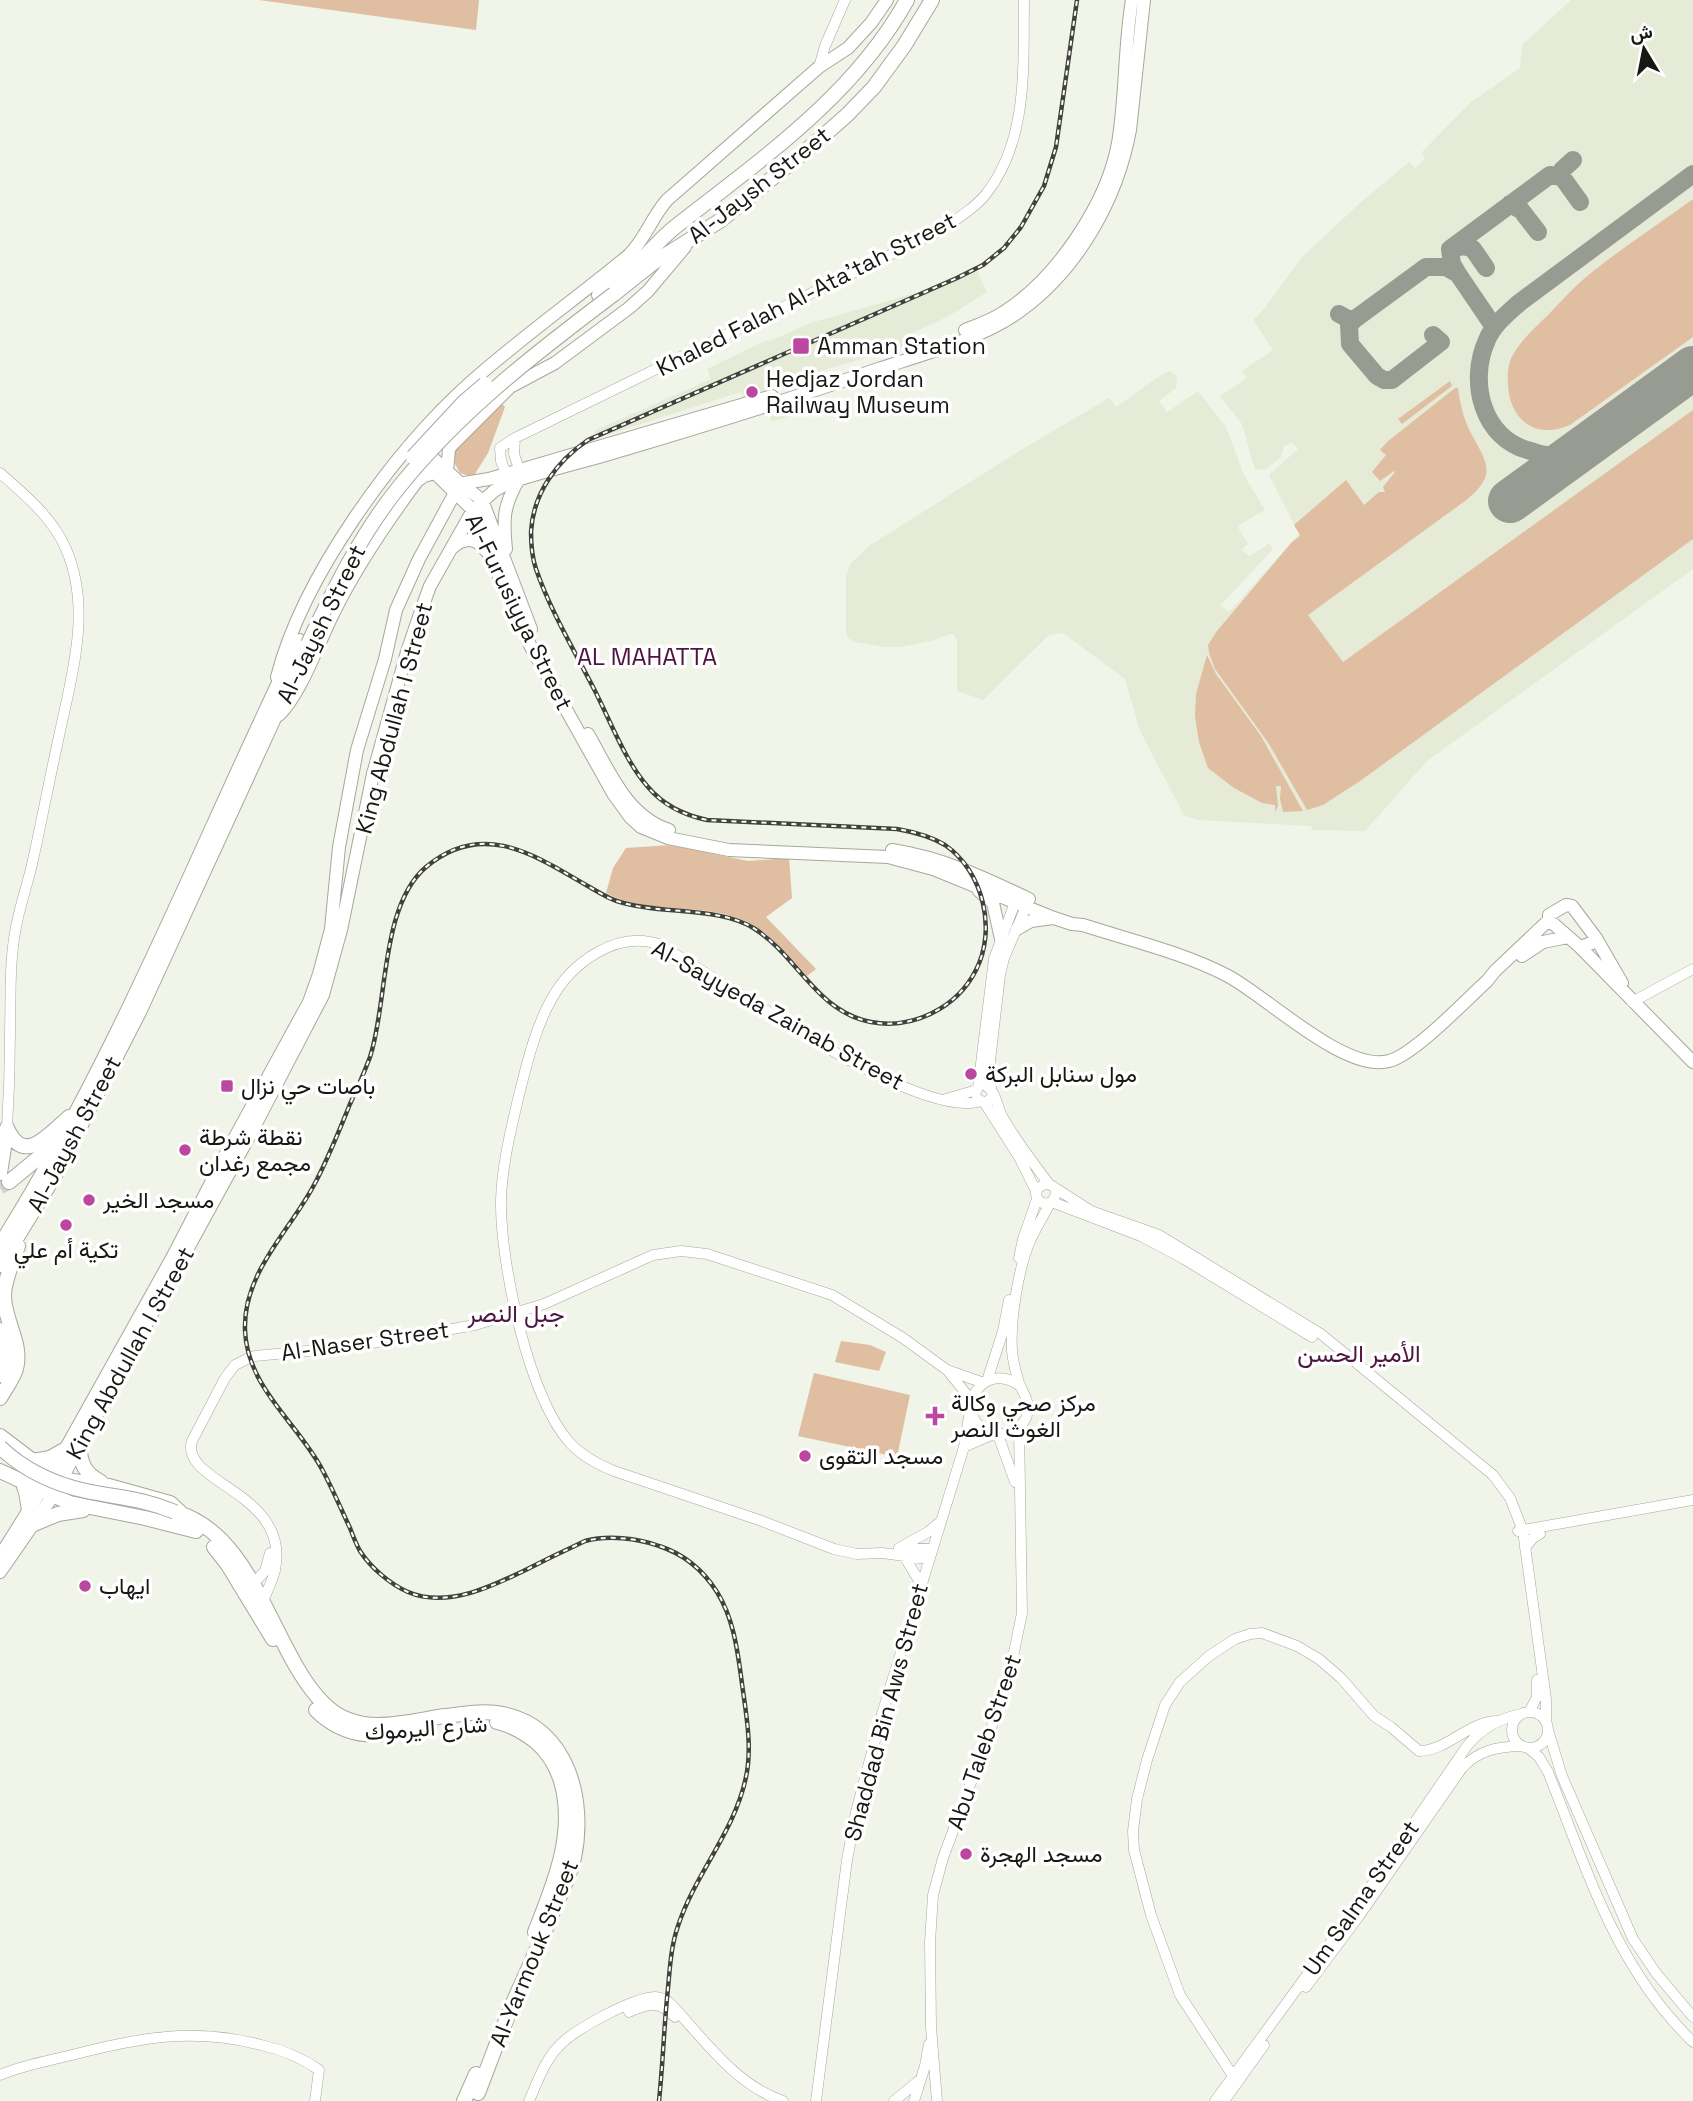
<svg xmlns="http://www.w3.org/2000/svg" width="1693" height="2101" viewBox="0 0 1693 2101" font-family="'Space Grotesk',Vazirmatn,sans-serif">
	<rect width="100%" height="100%" fill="#f1f4e8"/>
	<path fill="#e6ebd8" d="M1571 0H1693V569L1427 761 1365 831 1312 830 1311 826 1198 820 1184 815 1140 731 1125 679 1063 633 1049 635 983 700 957 691V640L954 635 950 634 930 641 901 647H885L855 642 848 638 846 632V576L851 563 869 546 1016 453 1109 398 1116 407 1164 373 1170 371 1177 376 1176 388 1159 401 1167 412 1198 391 1226 427 1244 475 1265 510 1237 526 1248 544 1241 550 1249 556 1269 544 1273 549 1221 605 1229 612 1299 534 1269 475 1298 449 1292 442 1284 447 1281 457 1266 469 1255 470 1242 424 1220 396 1247 378 1242 371 1273 350 1253 320 1264 309 1302 257 1360 203 1409 162 1415 168 1425 159 1422 152 1471 102 1520 68 1522 45Z
		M975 267 987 292 949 316 915 332 906 346 814 373 812 370 745 400 741 392 597 438 594 431 711 379 707 369 767 340 768 342 810 323 919 292Z
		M796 405 798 414 771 422 769 412Z"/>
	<path fill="#dfbea2" d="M259 0H479L476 30Z
		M1693 199V337L1570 425C1536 440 1509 420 1508 384 1507 374 1508 362 1514 353 1523 338 1537 326 1550 313 1563 299 1577 284 1592 272 1625 246 1660 223 1693 199Z
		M1450 381 1452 386 1402 424 1398 419Z
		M1455 388H1458C1460 404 1464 421 1472 435 1489 466 1496 476 1465 501L1308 615 1343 662 1693 410V539L1360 781 1323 805 1307 810 1269 744 1215 669 1209 653 1208 645 1217 631 1292 542 1299 537 1300 535 1294 525 1346 480 1364 505 1379 492H1385L1383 487 1395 472 1394 471 1380 481 1372 472 1386 455 1380 450 1387 442Z
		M502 404 505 407 488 453 473 477 460 473 455 464V450Z
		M1207 655 1216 674 1261 736 1303 811 1283 812 1280 799 1281 786H1276L1278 806 1275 812V805L1262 803 1234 788 1208 768 1199 742 1195 716 1196 694Z
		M671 845 748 861 789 858 792 898 766 917 816 969 807 976C789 957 772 934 747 922 703 901 649 916 606 893L613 868 626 848Z
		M841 1341 870 1345 886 1352 879 1371 835 1362Z
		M814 1373 910 1395 897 1457 798 1436Z"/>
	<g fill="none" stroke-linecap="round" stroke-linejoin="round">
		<path stroke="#989b92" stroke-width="18" d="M1562 177V170L1573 160
			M1510 204 1521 210 1538 232
			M1450 249 1464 246 1473 249 1486 268
			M1458 274 1452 264 1450 249 1550 175 1562 177 1580 202
			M1339 314 1348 319H1355L1426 267H1446L1458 274 1494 327
			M1355 319 1349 325 1350 344 1377 376 1384 380H1392L1441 342 1433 335
			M1584 447C1574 450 1563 454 1552 455 1545 456 1537 453 1531 451 1482 440 1468 381 1487 340 1493 325 1507 314 1519 303L1693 174"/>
		<path stroke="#989b92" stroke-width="44" d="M1510 501 1693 368"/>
		<path stroke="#d0d3c8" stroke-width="14" stroke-dasharray="14 7" stroke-linecap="butt" d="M0 1188 9 1182"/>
		<g stroke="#a6a89d" stroke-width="11">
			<path id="minor" d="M819 67 825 46 845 0
				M515 438 514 454 519 469
				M0 473C25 495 53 518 66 549 92 609 72 674 59 736 50 777 42 819 33 860 28 883 20 905 16 927 9 963 11 997 10 1033 10 1065 9 1096 7 1128
				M506 473 501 461 500 448 515 438 939 231C955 220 974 209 986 194 1029 140 1023 64 1024 0
				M1632 1002 1693 969
				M986 1086C995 1090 997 1105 1001 1114 1014 1139 1032 1161 1049 1184
				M978 1088 994 959 1017 897
				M991 1088 990 1061 1000 975 1004 958 1028 902
				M977 1098C983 1105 991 1102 993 1094
				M946 1099 977 1090
				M984 1102 1019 1157 1036 1191
				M1055 1188 1056 1194 1052 1202 1044 1204 1037 1199 1036 1194 1038 1188 1045 1184H1049L1091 1211 1159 1235 1321 1334 1493 1475 1510 1498 1523 1531 1546 1699V1721
				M1052 1202 1141 1236 1184 1259 1312 1337
				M1019 1258 1023 1239 1037 1199
				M948 1371 972 1401
				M987 1381 1003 1331 1009 1300
				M1020 1386C984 1359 952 1410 985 1430 999 1439 1019 1433 1026 1418 1032 1404 1024 1395 1019 1383 1016 1373 1013 1362 1012 1351 1010 1320 1018 1270 1030 1241 1036 1228 1044 1215 1050 1203
				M998 1435 1015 1482
				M964 1447 994 1434
				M1518 1531 1693 1500
				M899 1548 928 1532 940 1522
				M903 1548 931 1549
				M1525 1548 1533 1538 1540 1534
				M904 1556 921 1584
				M928 1559 882 1553 857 1554 834 1549 759 1520 614 1471C597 1464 582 1456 570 1443 528 1396 500 1262 501 1200 502 1165 511 1129 519 1095 527 1063 535 1029 551 1000 571 963 617 929 661 945 692 965 724 984 756 1004 800 1032 931 1118 982 1101
				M253 1584 265 1571 270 1553
				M263 1601C267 1591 273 1580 275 1570 291 1492 179 1483 192 1441L225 1378 235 1365 249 1358 255 1356 349 1347 475 1325 544 1304 653 1255 681 1251 707 1254 832 1295 903 1338 947 1370 984 1383
				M1512 1730a18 18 0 1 1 36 0a18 18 0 1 1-36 0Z
				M1529 1712 1537 1697V1680
				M1548 1730 1562 1776 1633 1939 1656 1973 1693 2017
				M1528 1748 1539 1757 1548 1772C1587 1869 1615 1967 1693 2042
				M1306 1987 1359 1916 1462 1768C1479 1750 1497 1747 1520 1746
				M629 2012C649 2003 658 2000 675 2017
				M0 2075C23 2065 48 2061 72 2055 138 2038 193 2027 261 2045 283 2050 301 2057 319 2070L315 2101
				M1237 2082 1180 1995 1151 1915 1134 1850 1133 1831 1137 1799 1147 1760 1165 1705 1180 1682 1209 1656 1235 1639 1250 1634 1262 1633 1297 1646 1319 1659 1341 1678 1374 1716 1391 1727 1419 1751C1447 1751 1468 1722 1496 1721
				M529 2101C537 2083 544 2062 558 2047 573 2030 632 1998 655 1997 661 1997 665 1999 670 2003 703 2038 735 2085 783 2101
				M816 2101 847 1860 856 1812 882 1714 964 1447 971 1404
				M894 2101 921 2079
				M914 2101 925 2066 929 2044
				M937 2101 931 2027 930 1942 933 1895 943 1858 1000 1704 1011 1667 1022 1613 1019 1427
				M1215 2101 1353 1912 1467 1746C1482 1728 1498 1719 1521 1714
				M1224 2101 1264 2045"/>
		</g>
		<g stroke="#a6a89d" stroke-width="14">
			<path id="major" d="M965 330C978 325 992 320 1004 312 1056 279 1107 204 1118 143 1126 96 1124 47 1132 0
				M408 447 473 510 498 574 531 647 614 795 630 817 641 827 668 838 729 850 888 857 933 869 1054 918 1072 924 1083 925C1129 940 1185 953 1228 976 1266 996 1345 1073 1389 1061 1414 1055 1466 1000 1487 981L1495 971 1549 920
				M423 449 461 484 482 500 531 629
				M447 471 449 449 452 445 510 387 555 363 629 308 648 291 685 247
				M452 548C465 537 476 537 486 551
				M506 549C503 519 503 506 519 479
				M277 677C303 576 394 451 471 382 522 337 577 298 629 255 645 239 652 217 667 200L819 67 848 48 871 23 887 0
				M279 715C301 694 319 641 334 612 357 565 386 523 417 481L424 476 435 473
				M588 734C609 770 626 816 669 830
				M892 850C943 858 983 877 1029 899
				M979 891 993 903 1001 939
				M1566 905 1572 906 1596 938 1592 943 1580 947 1549 920V915Z
				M1017 929 1031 921 1053 918
				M1596 938 1622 983
				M1580 947 1693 1062
				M1522 956 1543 942 1568 937
				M0 1556 52 1473 172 1258 228 1150 309 1002 319 974 331 929 339 847 357 750 385 659 396 610 419 559 457 489 464 483 489 479 772 396
				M0 1572 50 1500 251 1133 323 995 341 930 373 774 407 652 422 608 430 586 473 510 494 491 508 483C547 470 587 461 626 449 710 424 794 398 878 369 921 355 984 338 1020 311 1078 269 1117 200 1130 130L1144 0"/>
		</g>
		<g stroke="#a6a89d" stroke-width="16">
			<path id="highway" d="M614 294 653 263 721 220 814 144 847 115 874 87 904 46 932 0
				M599 295C615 281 632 268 648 253 657 244 665 235 675 227 760 160 853 97 907 0
				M7 1128C24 1167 49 1134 69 1117
				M0 1173 7 1128
				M9 1182 54 1145
				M0 1245C120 1055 201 843 299 641
				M0 1265 55 1175 139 1012 308 644
				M0 1330C6 1346 7 1359 0 1375
				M0 1398C5 1389 13 1379 16 1369 23 1343 3 1319 4 1294 5 1278 13 1261 18 1246
				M0 1436 33 1461 62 1478 73 1481 109 1486 170 1503 183 1515
				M79 1446C81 1464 84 1473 101 1482
				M33 1461 50 1458 64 1450
				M0 1471 70 1503 145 1518 196 1531
				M22 1481 26 1492 29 1510
				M175 1512C256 1534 272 1653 324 1704 358 1738 404 1722 445 1716 463 1714 484 1710 503 1714 568 1727 586 1800 574 1858 570 1875 562 1891 555 1907 544 1933 533 1959 521 1985 505 2020 492 2057 478 2093
				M34 1524 58 1514 83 1510
				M214 1547 228 1565 273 1639
				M316 1710C348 1742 384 1737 424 1728
				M497 1722C512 1725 523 1732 535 1741 548 1752 556 1765 561 1781 576 1833 554 1884 535 1932
				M464 2101 476 2074"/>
		</g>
		<use href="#minor" stroke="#fff" stroke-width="10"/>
		<use href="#major" stroke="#fff" stroke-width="12"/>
		<use href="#highway" stroke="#fff" stroke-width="14"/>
		<g stroke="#40423c" stroke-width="4.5">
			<path id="rail" d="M659 2101C663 2063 664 2025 668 1988 670 1967 671 1946 678 1926 695 1874 735 1831 746 1777 753 1744 745 1709 741 1676 737 1647 733 1618 717 1592 703 1570 684 1554 659 1546 637 1538 608 1535 585 1541 583 1542 564 1551 562 1552 518 1572 457 1613 408 1592 390 1584 371 1568 360 1551 356 1544 353 1536 350 1528 341 1509 333 1490 323 1471 298 1423 247 1388 245 1330 243 1273 289 1232 314 1185 328 1159 339 1131 350 1104 357 1089 364 1073 370 1057 388 1003 380 906 426 867 482 820 533 854 586 885 597 891 608 899 620 902 661 915 720 906 755 929 798 957 817 1012 871 1022 912 1030 957 1008 976 970 997 929 983 871 945 845 930 836 914 832 897 829L707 820C684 815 664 806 648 787 625 761 610 720 594 689 574 650 550 610 536 569 532 557 531 545 531 532 533 493 557 461 588 440L957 278 983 265 1004 248 1021 227 1044 186 1056 147 1077 0"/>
		</g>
		<use href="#rail" stroke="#fff" stroke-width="2" stroke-dasharray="5" stroke-linecap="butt"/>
		<g stroke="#a6a89d" stroke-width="16" stroke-linecap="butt">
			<path id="highway-bridge" d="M413 457 464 402 485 384
				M308 644C334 589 361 534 399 487 460 411 537 352 614 294
				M0 1447C24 1470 54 1484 86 1491 119 1498 142 1498 175 1512"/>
		</g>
		<use href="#highway-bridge" stroke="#fff" stroke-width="14"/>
	</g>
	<g fill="#bc479e" stroke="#fff" stroke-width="2.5">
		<rect x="792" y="337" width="18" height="18" rx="3.5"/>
		<circle cx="752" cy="392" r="7"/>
		<circle cx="971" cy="1074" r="7"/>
		<rect x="220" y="1079" width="14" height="14" rx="3.5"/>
		<circle cx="185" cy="1150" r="7"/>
		<circle cx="89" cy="1200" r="7"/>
		<circle cx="66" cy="1225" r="7"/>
		<path d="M931.5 1405.5h7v7h7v7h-7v7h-7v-7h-7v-7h7z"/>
		<circle cx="805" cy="1456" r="7"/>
		<circle cx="85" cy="1586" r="7"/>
		<circle cx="966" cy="1854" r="7"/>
	</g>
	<g text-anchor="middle" stroke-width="7" stroke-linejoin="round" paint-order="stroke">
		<g font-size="23" fill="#171814" stroke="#fff">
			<text transform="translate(759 185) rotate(-38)" y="8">Al-Jaysh Street</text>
			<text transform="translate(806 294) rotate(-27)" y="8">Khaled Falah Al-Ata’tah Street</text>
			<text transform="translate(519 612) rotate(64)" y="8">Al-Furusiyya Street</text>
			<text transform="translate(321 624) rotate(-64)" y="8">Al-Jaysh Street</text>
			<text transform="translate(394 718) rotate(-75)" y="8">King Abdullah I Street</text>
			<text transform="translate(778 1015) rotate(29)" y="8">Al-Sayyeda Zainab Street</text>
			<text transform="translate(74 1134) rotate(-62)" y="8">Al-Jaysh Street</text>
			<text transform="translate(365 1341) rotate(-8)" y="8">Al-Naser Street</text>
			<text transform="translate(130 1353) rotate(-61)" y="8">King Abdullah I Street</text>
			<text transform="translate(886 1712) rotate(-75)" y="8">Shaddad Bin Aws Street</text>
			<text transform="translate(426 1728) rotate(-4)" y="8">شارع اليرموك</text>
			<text transform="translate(984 1742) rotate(-71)" y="8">Abu Taleb Street</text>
			<text transform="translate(1361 1898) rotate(-55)" y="8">Um Salma Street</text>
			<text transform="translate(534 1953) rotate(-68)" y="8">Al-Yarmouk Street</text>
		</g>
		<g font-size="23" fill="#171814" stroke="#fff" text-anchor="start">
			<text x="817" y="354">Amman Station</text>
			<text x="766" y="387">Hedjaz Jordan<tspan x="766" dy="26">Railway Museum</tspan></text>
			<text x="985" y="1082">مول سنابل البركة</text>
			<text x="241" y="1094">باصات حي نزال</text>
			<text x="199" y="1145">نقطة شرطة<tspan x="199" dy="26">مجمع رغدان</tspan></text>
			<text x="103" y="1208">مسجد الخير</text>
			<text x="66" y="1258" text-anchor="middle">تكية أم علي</text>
			<text x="951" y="1411">مركز صحي وكالة<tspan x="951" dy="26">الغوث النصر</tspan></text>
			<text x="819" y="1464">مسجد التقوى</text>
			<text x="99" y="1594">ايهاب</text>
			<text x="980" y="1862">مسجد الهجرة</text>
		</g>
		<g font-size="24" fill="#4c143e" stroke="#fff">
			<text x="647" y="665">AL MAHATTA</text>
			<text x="516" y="1322">جبل النصر</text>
			<text x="1359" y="1362">الأمير الحسن</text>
		</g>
	</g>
	<g transform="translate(1644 49) rotate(350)" stroke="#ffffff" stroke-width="5" paint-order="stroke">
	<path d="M0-5L12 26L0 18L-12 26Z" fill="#171814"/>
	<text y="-10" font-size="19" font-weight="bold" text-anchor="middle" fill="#171814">ش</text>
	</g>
</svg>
